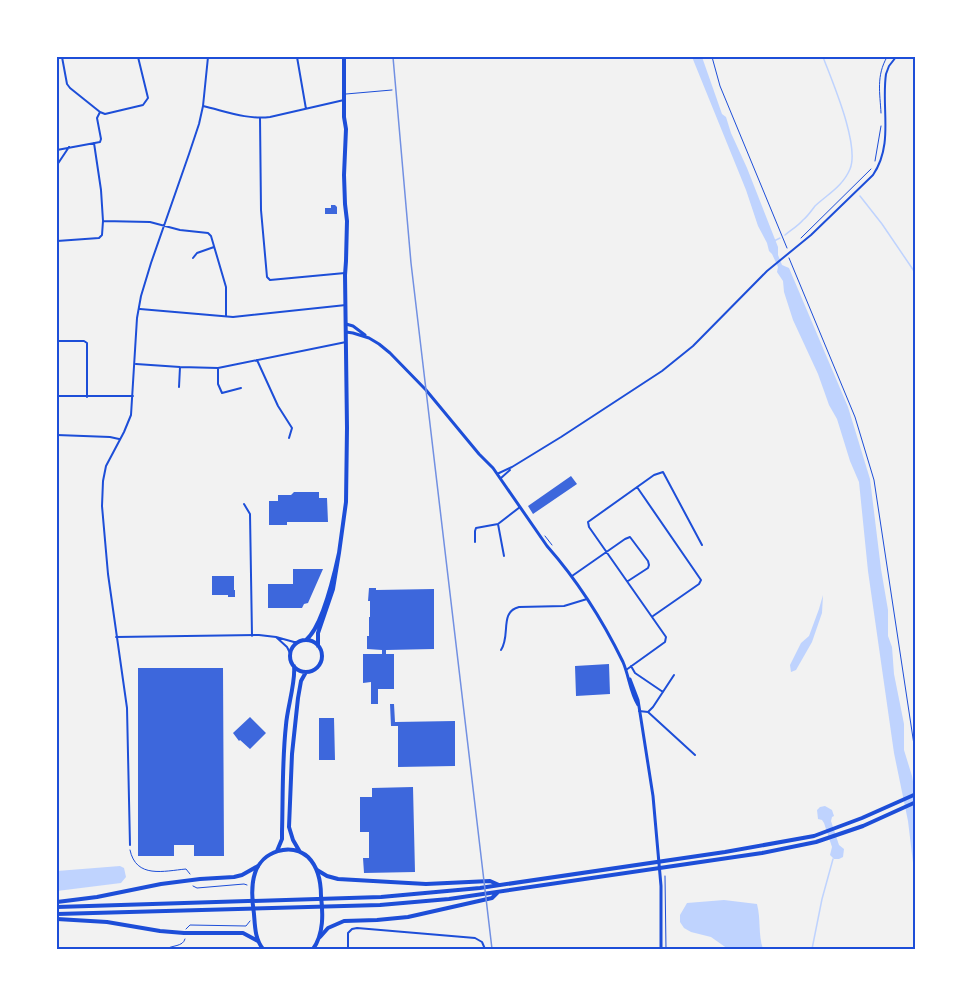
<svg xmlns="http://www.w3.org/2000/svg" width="973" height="1006" viewBox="0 0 973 1006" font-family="'Titillium Web',sans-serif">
	<rect width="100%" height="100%" fill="#f2f2f2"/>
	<path fill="#bfd3fe" d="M692 57H702L722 114 726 117 731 133 747 168 778 247V255L782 265 789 268 848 407 870 479 881 569 888 610V636L892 647 894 674 904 724V750L912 776 916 798V888L908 821 894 753 868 571 859 482 850 461 837 419 829 405 818 374 793 320 784 292 783 281 777 272 778 267 772 254 769 251 767 243 758 226 746 190Z
		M823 595 822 613 812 642 796 670 791 672 790 665 801 643 809 636 819 609Z
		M825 806 832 810 834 816 832 817 831 821 839 845 844 849 843 857 839 859H834L830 855 832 847 824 823 822 820 818 819 817 810 820 807Z
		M120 866 124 868 126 877 121 883 57 891V871Z
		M724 900 757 904C761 919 758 934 763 949H728L711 937 691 932 684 928 680 922V915L687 903Z"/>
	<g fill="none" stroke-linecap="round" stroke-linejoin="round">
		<path stroke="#bfd3fe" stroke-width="1.5" d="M860 196 882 224 916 274
			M785 235C791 230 798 226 803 220 808 216 811 211 815 206 828 194 843 186 850 169 860 145 832 81 823 57
			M774 241 780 238
			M812 949 822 899 833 859"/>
	</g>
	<path fill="#3d67dc" d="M331 205H335L337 207V214H325V208H331Z
		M571 476 577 484 533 514 528 506Z
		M294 492H319V498H327L328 522H287V525H269V501H278V495H291Z
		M293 569H323L308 603 304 604 302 608H268V584H293Z
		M212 576H234V590H235V597H228V595H212Z
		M369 588H376V590L434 589V649L386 650V654H394V689H378V704H371V682L363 683V654H382V650L367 649V636H369V617H370V601H368Z
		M609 664 610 694 576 696 575 666Z
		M138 668H223L224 856H194V845H174V856H138Z
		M390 704H394L395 722 455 721V766L398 767V726H391Z
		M250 717 266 733 250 749 240 740 239 741 233 733Z
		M319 718H334L335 760H319Z
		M413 787 415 872 364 873 363 858H369V832H360V797H372V788Z"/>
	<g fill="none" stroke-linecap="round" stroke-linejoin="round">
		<path stroke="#1d4ed8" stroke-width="1" d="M712 57 720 86 787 248
			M881 113C880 93 876 76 887 57
			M875 161 881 126
			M801 238 871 169
			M789 258 855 417 874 480 916 758
			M545 536 552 545
			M130 850C136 879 164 871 186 869L190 874
			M665 876 666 949
			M193 886 197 888 244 884 247 885
			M186 929 190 925 246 926 250 921
			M166 949C172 945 183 947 185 939"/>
		<path stroke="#1d4ed8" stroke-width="1" d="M346 94 392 90"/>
		<path stroke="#1d4ed8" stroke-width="2" d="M62 57 67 84 70 88 100 112 105 114 143 105 148 98 138 57
			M297 57 306 109
			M203 106C225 111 247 120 270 117L344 100
			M260 118 261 210 267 277 270 280 345 273
			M94 143 101 190 103 221
			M57 150 100 142 101 139 97 118 100 112
			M57 165 69 147
			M57 241 99 238 102 235 103 221 150 222 180 230 208 233 211 236 226 287V316
			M193 258 197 253 214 247
			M140 309 233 317 346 305
			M57 341H84L87 343V397
			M257 360 278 406 292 428 289 438
			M136 364 180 367 218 368 346 342
			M218 368V384L222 393 241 388
			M179 387 180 367
			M57 396H133
			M57 435 110 437 119 439
			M497 474 512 467 561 437 662 371 693 346 767 271 811 235 873 175C894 144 881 108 886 74L889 66 896 57
			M501 478 510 470
			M637 487 701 580 699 584 653 616
			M244 504 250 514 252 636
			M498 524 504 556
			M475 542V531L476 528 498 524 520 507
			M572 576 625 539 630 537 648 561 649 565 648 568 628 581
			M116 637 259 635 276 637
			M501 650C511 635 499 612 519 607L564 606 587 599
			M290 653 287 647 276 637 294 642H299
			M631 666 635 673 663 692
			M626 670 665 642 666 637 589 527 588 522 654 475 663 472 702 545
			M639 711 648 712 695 755
			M648 712 653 707 674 675
			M130 845 127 708 108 574 102 506 103 481 106 466 124 432 131 415 137 318 141 296 151 263 189 154 199 124 203 106 208 57
			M348 949V933L352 929 357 928 475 938 482 942 485 949"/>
		<path stroke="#1d4ed8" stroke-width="3" d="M346 324 353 326 365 335
			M346 332 353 333 369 338 379 344 390 353 426 390 479 454 493 468 547 546C577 580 603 621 623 662 629 676 630 692 638 705
			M630 679 638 700 653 796 661 886V949"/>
		<path stroke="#1d4ed8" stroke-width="4" d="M339 553 346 502 347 428 345 275 346 261 347 221 345 204 344 175 346 129 344 117V57
			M306 640C323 626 334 576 339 553L333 589 318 633V646
			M290 656a16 16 0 1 1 32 0a16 16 0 1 1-32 0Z
			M277 851 282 839V832C283 797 282 761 286 725 287 709 296 681 294 666
			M300 852 293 840 289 827 292 754 298 698 301 681 306 672
			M263 949C255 939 255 927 254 914 252 901 251 885 255 873 262 851 291 842 308 857 318 867 321 882 321 896 323 913 324 934 313 949"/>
		<path stroke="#1d4ed8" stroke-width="4" d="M317 870 327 876 338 879 426 884 490 881 499 885
			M57 902 97 897 161 884 200 879 234 877 242 875 258 866
			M57 907 381 897 480 888 725 852 814 836 862 818 916 794
			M57 914 380 905 449 899 762 853 816 842 863 826 916 802
			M57 919 107 922 160 931 184 933H243L258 941
			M320 937 328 928 344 921 377 920 408 917 492 898 498 892"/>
		<path stroke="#7290e2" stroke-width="1.5" d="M393 57 411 263 492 949"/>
	</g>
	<rect width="973" height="1006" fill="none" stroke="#ffffff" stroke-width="117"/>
	<rect x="58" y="58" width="856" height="890" fill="none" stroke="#1d4ed8" stroke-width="2"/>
</svg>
